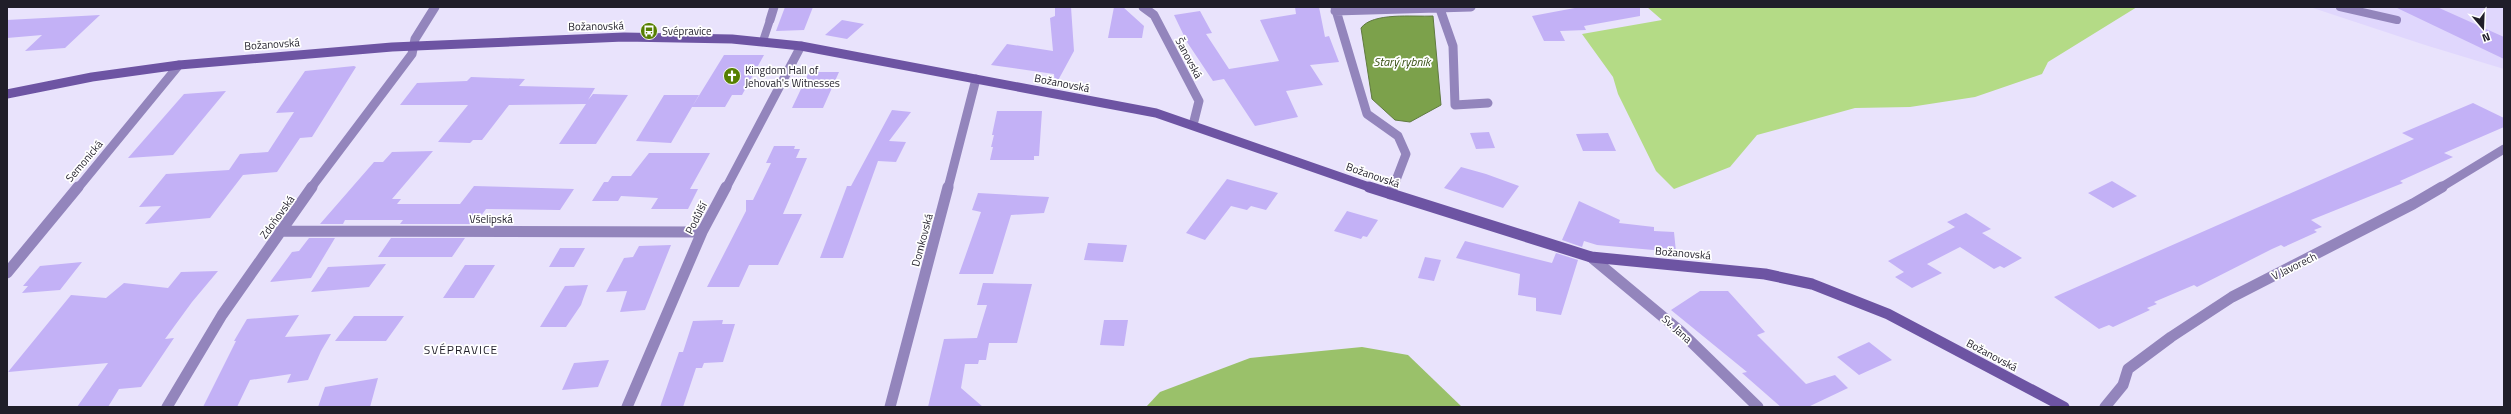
<svg xmlns="http://www.w3.org/2000/svg" width="2511" height="414" viewBox="0 0 2511 414" font-family="'Titillium Web',sans-serif">
	<rect width="100%" height="100%" fill="#e9e3fc"/>
	<path fill="#e0d7fd" d="M2310 7H2504V69L2425 45Z"/>
	<path fill="#b4db86" d="M1647 7H2137L2048 62 2042 74 1975 97 1910 107 1855 108 1757 135 1730 167 1674 189 1656 171 1618 94 1613 77 1582 34 1662 20Z"/>
	<path fill="#9ac16a" d="M1362 347 1408 355 1462 407H1146L1160 392 1250 358Z"/>
	<path fill="#7ca14b" stroke="#607a41" d="M1433 16 1441 105 1410 122 1395 120 1372 99 1361 28C1373 12 1413 17 1433 16Z"/>
	<path fill="#c3b1f6" d="M785 7H813L804 30 776 31Z
		M1071 7 1074 51 1055 86 1054 74 991 65 1007 44 1053 51 1050 18 1055 16V8Z
		M1114 7H1123L1144 26 1142 38H1108Z
		M1295 7H1319L1325 37 1329 36 1339 62 1310 65 1323 85 1286 91 1298 117 1255 126 1224 79 1213 81 1187 42 1174 15 1200 11 1212 33 1206 34 1229 69 1279 61 1260 20 1296 14Z
		M1580 7H1640V16L1584 26 1586 30 1560 31 1565 41H1544L1532 16Z
		M2395 7H2437L2504 37V59Z
		M100 15 65 48 25 51 42 35 7 38V20Z
		M842 20 864 24 847 39 825 35Z
		M724 55H764L742 95H732L725 107H692Z
		M354 66 356 67 312 137 300 138 277 172 243 175 210 218 145 224 161 206 139 207 166 174 229 170 240 154 268 152 294 112 276 113 305 71Z
		M809 72H839L823 108H792Z
		M471 77 525 79 519 86 595 88 588 100 593 94 628 95 596 144H559L586 104 509 105 482 140H473L470 143 438 142 468 105H400L417 83 467 81Z
		M226 91 173 155 128 158 184 94Z
		M664 95H699L671 143 636 141Z
		M2473 103 2504 118V127L2444 153 2453 157 2400 181 2403 183 2311 220 2322 227 2314 230 2317 232 2284 247 2281 245 2272 249 2197 287 2194 285 2154 302 2157 304 2147 308 2150 310 2113 327 2109 325 2099 329 2054 297 2414 139 2402 133Z
		M892 110 911 112 889 141 906 142 896 162 878 161 843 258H820L847 186H851Z
		M997 111H1042L1039 156H1034V160H990L993 147H991L994 135H992Z
		M1489 132 1495 148 1476 149 1470 133Z
		M1608 133 1616 151H1583L1576 134Z
		M774 146H795L794 149H800L796 158H807L783 214H802L778 265H749L739 287H707L746 211V200H753L771 163H766Z
		M433 151 392 199H401L397 204H460L474 186 574 189 560 210 486 209 475 224H400L403 220H345L343 224H320L374 162H383L392 152Z
		M649 153H710L690 189H698L688 209H651L658 198 621 196 618 201H592L604 182H608L612 176H631Z
		M1461 167 1486 174 1519 186 1503 208 1444 188Z
		M1227 179 1278 193 1266 210 1251 206 1247 210 1231 206 1205 240 1186 233Z
		M2112 181 2137 196 2113 208 2088 193Z
		M978 193 1049 197 1044 213 1011 215 993 274H959L981 212 972 210Z
		M1579 201 1620 220 1619 223 1654 227V231L1674 232 1676 252 1597 245 1584 241 1582 247 1562 240Z
		M1347 211 1378 220 1367 237 1363 236 1361 239 1334 231Z
		M1966 213 1991 229 1982 233 2022 258 2004 268 2000 266 1994 269 1960 247 1927 264 1942 273 1912 288 1895 277 1904 272 1888 261 1955 227 1947 222Z
		M309 238H335L311 278 270 282 292 252 299 251Z
		M391 238H465L452 257H378Z
		M1465 241 1552 263 1556 253 1578 260 1561 315 1536 311V298L1518 295 1520 274 1456 258Z
		M1088 243 1127 245 1123 262 1084 260Z
		M671 245 645 310 620 312 627 291 606 292 624 258 633 257 639 246Z
		M560 248H585L574 267H549Z
		M1425 257 1441 260 1434 281 1418 278Z
		M82 262 60 290 22 293 28 286H23L40 266Z
		M386 264 369 287 311 292 328 267Z
		M465 265H495L474 298H443Z
		M218 271 192 302 165 339 174 338 141 387 119 389 108 407H77L108 363 8 372 71 295 106 298 124 283 168 288 181 272Z
		M983 283 1032 284 1017 343H989L986 360H979L978 364H965L961 388 983 407H928L944 339 977 338 987 305H977Z
		M588 285 581 305 566 327H540L565 286Z
		M1700 291H1728L1765 332 1757 335 1806 384 1835 375 1848 388 1808 407H1781L1742 373 1747 372 1671 310Z
		M299 315 285 337 331 334 321 351 308 380 287 383 291 374 250 380 237 407H203L236 341H234L247 319Z
		M354 316H404L386 341H335Z
		M723 320 722 324H735L723 362 704 363 702 368H696L683 407H660L679 352H683L693 321Z
		M1104 320H1128L1124 346 1100 345Z
		M1869 342 1892 360 1859 375 1837 357Z
		M609 360 598 387 562 390 574 363Z
		M378 378 370 407H318L325 387Z"/>
	<g fill="none" stroke-linecap="round" stroke-linejoin="round">
		<path stroke="#9385bc" stroke-width="8" d="M2340 7 2397 20
			M763 41 770 20"/>
		<path stroke="#9385bc" stroke-width="9" d="M1143 7 1154 15 1199 101 1193 125
			M1335 7 1367 114 1398 136 1406 154 1393 188
			M1440 9 1453 46 1455 105 1488 103
			M1335 11 1471 7
			M770 20 774 7
			M78 188 179 65
			M311 188 412 54 415 39 435 7
			M726 188 801 46
			M948 188 976 79
			M2440 188 2504 149"/>
		<path stroke="#9385bc" stroke-width="11" d="M1390 194 1393 187
			M280 231 702 232
			M1591 257 1680 331 1758 407
			M7 273 78 187
			M167 407 222 315 312 187
			M627 407 702 232 726 187
			M890 407 948 187
			M2105 407 2123 385 2128 369 2171 337 2232 297 2413 204 2442 187"/>
		<path stroke="#6d54a3" stroke-width="9" d="M7 94 92 77 179 65 392 47 624 37 732 39 801 46 1156 113 1372 188"/>
		<path stroke="#6d54a3" stroke-width="11" d="M1369 187 1591 257 1765 274 1812 284 1888 314 2064 407"/>
	</g>
	<defs>
		<g id="bus-disc" transform="scale(0.9)"><circle r="9.5" fill="#567f01" stroke="#fff"/><path d="M-5-6H5V4H4V6H2V4H-2V6H-4V4H-5ZM-3.5-4V0h7V-4ZM-3.5 1.2v1.5H-2V1.2ZM2 1.2v1.5H3.5V1.2Z" fill="#fff"/></g>
		<g id="church-disc" transform="scale(0.9)"><circle r="9.5" fill="#567f01" stroke="#fff"/><path d="M-1.2-6h2.4v3.5h3.3v2.4h-3.3V6h-2.4V-.1h-3.3v-2.4h3.3Z" fill="#fff"/></g>
	</defs>
	<g fill-rule="evenodd">
		<use href="#bus-disc" x="649" y="31"/>
		<use href="#church-disc" x="732" y="76"/>
	</g>
	<g text-anchor="middle" stroke-width="3.5" stroke-linejoin="round" paint-order="stroke">
		<g font-size="11" fill="#201e29" stroke="#fff">
			<text transform="translate(596 26) rotate(-1)" y="4">Božanovská</text>
			<text transform="translate(272 44) rotate(-4)" y="4">Božanovská</text>
			<text transform="translate(1189 58) rotate(62)" y="4">Šanovská</text>
			<text transform="translate(1062 83) rotate(11)" y="4">Božanovská</text>
			<text transform="translate(84 161) rotate(-50)" y="4">Semonická</text>
			<text transform="translate(1373 175) rotate(19)" y="4">Božanovská</text>
			<text transform="translate(277 217) rotate(-54)" y="4">Zdoňovská</text>
			<text transform="translate(696 218) rotate(-63)" y="4">Podůlší</text>
			<text x="491" y="223">Všelipská</text>
			<text transform="translate(922 240) rotate(-75)" y="4">Domkovská</text>
			<text transform="translate(1683 253) rotate(5)" y="4">Božanovská</text>
			<text transform="translate(2294 266) rotate(-26)" y="4">V Javorech</text>
			<text transform="translate(1677 329) rotate(42)" y="4">Sv. Jana</text>
			<text transform="translate(1992 355) rotate(28)" y="4">Božanovská</text>
		</g>
		<g font-size="11" fill="#201e29" stroke="#fff" text-anchor="start">
			<text x="662" y="35">Svépravice</text>
			<text x="745" y="74">Kingdom Hall of<tspan x="745" dy="13">Jehovah's Witnesses</tspan></text>
		</g>
		<g font-size="12" font-style="italic" fill="#364e10" stroke="#fff">
			<text x="1402" y="66">Starý rybník</text>
		</g>
		<g font-size="12" letter-spacing="1" fill="#201e29" stroke="#fff">
			<text x="461" y="354">SVÉPRAVICE</text>
		</g>
	</g>
	<rect width="2511" height="414" fill="none" stroke="#201e29" stroke-width="16"/>
	<g transform="translate(2483 28) rotate(161)" stroke="#ffffff" stroke-width="3" paint-order="stroke">
	<path d="M0-3L7 15L0 10L-7 15Z" fill="#201e29"/>
	<text y="-6" font-size="11" font-weight="bold" text-anchor="middle" fill="#201e29">N</text>
	</g>
</svg>
